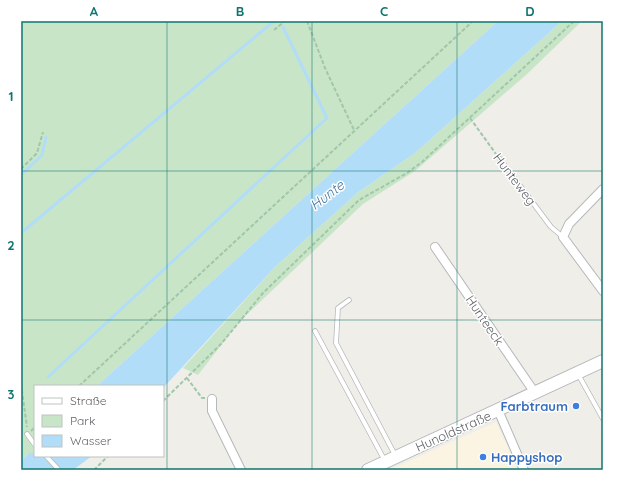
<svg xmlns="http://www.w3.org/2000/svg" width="624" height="491" viewBox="0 0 624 491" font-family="Quicksand,sans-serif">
	<rect width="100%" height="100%" fill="#f0eee8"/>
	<path fill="#fbf4e2" d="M496 422 518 470H389Z"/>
	<path fill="#c9e5c8" d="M21 21H498L97 386H35V453H29L21 461Z
		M562 21H582L526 75 415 171 363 204 239 322 198 375 183 368 276 266 357 193 415 153Z"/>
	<path fill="#b1ddf8" d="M498 21H562L415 153 357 193 276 266 163 388V386H97Z
		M29 453H35V456H92L73 470H21V461Z"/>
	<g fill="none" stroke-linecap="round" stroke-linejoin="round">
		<path stroke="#b1ddf8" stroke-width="3" d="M21 175 42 155 46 137
			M21 233 274 21
			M48 377 327 118 283 27"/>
		<g stroke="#b5b8bb" stroke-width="5.5">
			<path id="lane" d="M500 159 551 227 563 237
				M349 300 338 308 336 343 395 455
				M315 331 385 461
				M578 374 603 419
				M27 434 35 445
				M46 456 59 470"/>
		</g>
		<g stroke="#b5b8bb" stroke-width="10">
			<path id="street" d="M603 189 569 224 563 237 603 291
				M435 247 535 393
				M212 399V411L241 470
				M498 410 524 470"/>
		</g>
		<g stroke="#b4b7bb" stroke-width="14">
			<path id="secondary" d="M368 470 603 361"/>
		</g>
		<path stroke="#a1c6a9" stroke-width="2" stroke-dasharray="4 2" stroke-linecap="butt" d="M307 21 325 68 354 130
			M274 30 285 21
			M470 118 496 154
			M21 169 37 153 43 132
			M187 378 202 398H205
			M21 384 27 427
			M79 386 473 21
			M163 401 221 344 263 293 359 200 407 173 422 162 574 21
			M31 431 35 427
			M94 470 108 456"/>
		<use href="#lane" stroke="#fff" stroke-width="4"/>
		<use href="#street" stroke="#fff" stroke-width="8"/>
		<use href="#secondary" stroke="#fff" stroke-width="12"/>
	</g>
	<path fill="none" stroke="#0f766e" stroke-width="1" stroke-opacity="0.55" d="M167 21V470M312 21V470M457 21V470M21 171H603M21 320H603"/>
	<g fill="#3f7fe0" stroke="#fff" stroke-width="1.5">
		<circle cx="576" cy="406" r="4"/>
		<circle cx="483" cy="457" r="4"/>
	</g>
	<g text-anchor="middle" stroke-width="3" stroke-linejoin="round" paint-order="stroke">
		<g font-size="13" fill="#606367" stroke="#fff">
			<text transform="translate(515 179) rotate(53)" y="5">Hunteweg</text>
			<text transform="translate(485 320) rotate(56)" y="5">Hunteeck</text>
			<text transform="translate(453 431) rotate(-24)" y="5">Hunoldstraße</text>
		</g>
		<g font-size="13" font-weight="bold" fill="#366cbe" stroke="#fff" text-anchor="end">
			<text x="568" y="411">Farbtraum</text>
			<text x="491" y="462" text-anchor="start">Happyshop</text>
		</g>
		<g font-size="14" font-style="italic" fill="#4a7aa1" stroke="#fff">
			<text transform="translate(327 195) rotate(-38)" y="5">Hunte</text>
		</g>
	</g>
	<rect width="624" height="491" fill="none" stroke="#ffffff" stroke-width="44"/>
	<rect x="34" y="385" width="130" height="72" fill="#ffffff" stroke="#bfc1c2"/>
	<rect x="42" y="398" width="20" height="6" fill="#ffffff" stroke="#bfc1c2"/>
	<text x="70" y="405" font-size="12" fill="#606367">Straße</text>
	<rect x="42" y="415" width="20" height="12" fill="#c9e5c8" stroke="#bfc1c2"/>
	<text x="70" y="425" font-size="12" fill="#606367">Park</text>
	<rect x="42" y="435" width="20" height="12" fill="#b1ddf8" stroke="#bfc1c2"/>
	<text x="70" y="445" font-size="12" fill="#606367">Wasser</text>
	<rect x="22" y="22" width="580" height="447" fill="none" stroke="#0f766e" stroke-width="1.5"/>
	<g font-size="13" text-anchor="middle" font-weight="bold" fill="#0f766e">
		<text x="94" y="16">A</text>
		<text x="240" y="16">B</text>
		<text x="384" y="16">C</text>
		<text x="530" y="16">D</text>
		<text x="11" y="101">1</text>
		<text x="11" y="250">2</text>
		<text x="11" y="399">3</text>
	</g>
</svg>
